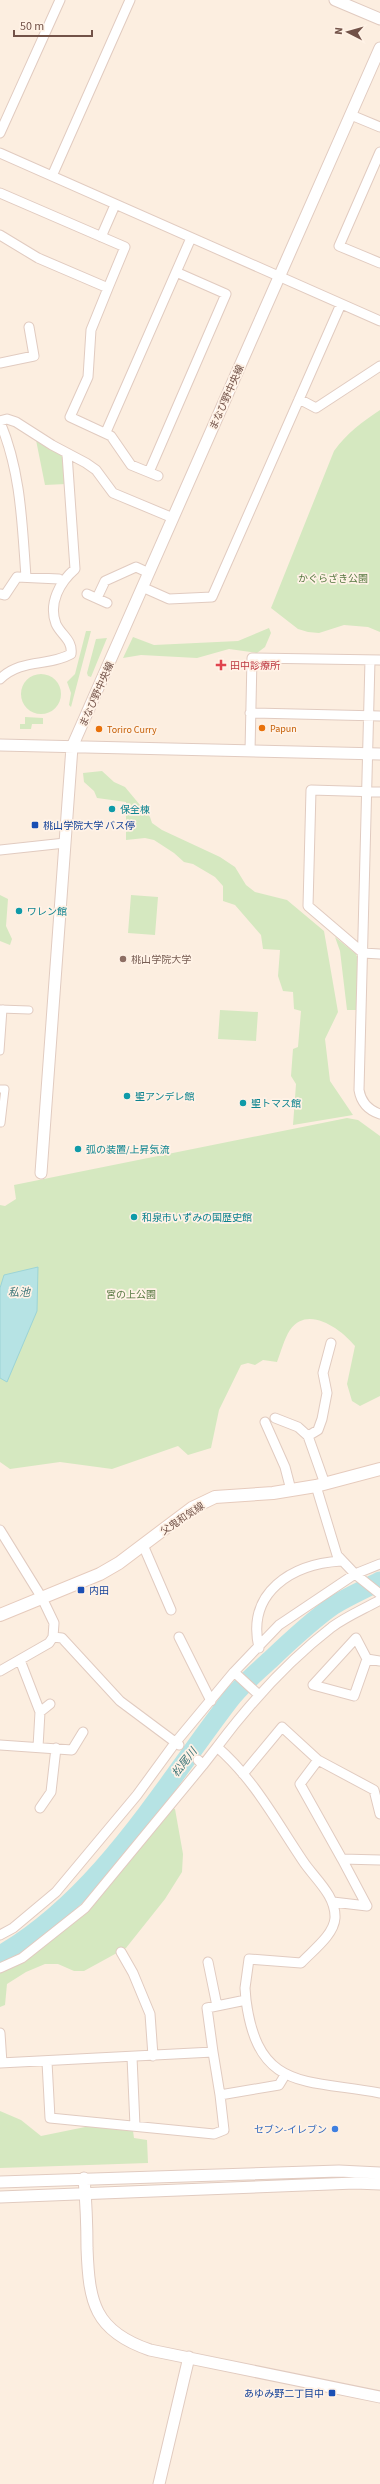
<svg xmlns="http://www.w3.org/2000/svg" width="380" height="2484" viewBox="0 0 380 2484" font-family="'Source Sans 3','Noto Sans JP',sans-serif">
	<rect width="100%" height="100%" fill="#fceee0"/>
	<path fill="#d5e8c0" d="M380 410V632L368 627 344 625 319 633 308 632 298 629 271 608 334 451C347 433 362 422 380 410Z
		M36 440 62 456 66 484 45 485Z
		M269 628 271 633 265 647 257 653 229 649 197 658 141 655 123 658 133 637 154 645 238 641Z
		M86 631H91L71 707 69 705 71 693 67 682 75 674Z
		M107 638 91 677 88 676 87 673 96 639Z
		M21 694a20 20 0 1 1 40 0a20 20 0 1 1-40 0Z
		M25 717 43 718V724H32L31 729H20V724H25Z
		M102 771 114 782 125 787 150 817 152 823 162 830 220 857 235 867 246 885 255 892 287 900 324 931 338 1012 325 1039 330 1081 353 1115 293 1125 296 1084 291 1076 293 1049 298 1047 301 1011 294 1009 293 992 283 991 278 976 280 950 263 949 261 935 235 905 223 901V886L215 877 193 864 184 862 174 853 154 840 145 838 126 840V802L97 798 94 791 84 782 83 773Z
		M0 895 8 899 6 926 12 939 10 945 0 941Z
		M131 895 158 897 155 935 128 933Z
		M335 937 356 954 358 959 357 1010H347L340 951Z
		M220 1010 258 1012 256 1041 218 1039Z
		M347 1118 358 1120 380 1136V1396L360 1406 352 1401 347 1384 355 1346C342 1330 308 1304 290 1330 284 1339 281 1352 277 1362L263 1360 255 1365 248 1363 241 1365 219 1410 211 1448 188 1455 178 1446 112 1469 60 1462 10 1469 0 1462V1205L5 1206 16 1199 14 1185Z
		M172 1808 175 1809 183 1854 182 1872 165 1899 126 1948 84 1971H74L58 1964H45L26 1972 7 1984 5 2005 0 2007V1972L30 1957 88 1911Z
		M0 2111 21 2120 41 2136 90 2126 133 2131 134 2138 147 2140 148 2163 0 2168Z"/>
	<path fill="#b6e3e4" stroke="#9cd4d6" d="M38 1267 37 1311 7 1382 0 1378V1288L4 1275Z"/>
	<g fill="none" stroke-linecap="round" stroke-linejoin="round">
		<path stroke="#b6e3e4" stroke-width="19" d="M0 1955C99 1898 161 1790 229 1701 240 1686 256 1673 270 1660 290 1641 311 1621 334 1605 349 1596 365 1589 380 1581"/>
		<g stroke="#e1cbc0" stroke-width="9">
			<path id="pedestrian" d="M0 1009 29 1010
				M0 1051 3 1009
				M0 1089H5L1 1123"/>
		</g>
		<g stroke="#e1cbc0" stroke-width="11">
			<path id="minor" d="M351 115 380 127
				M0 133 60 0
				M380 152 339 246 380 263
				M0 153 380 321
				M52 176 130 0
				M0 193 125 247 108 288
				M0 235 38 258 108 288 91 330 88 377 70 417 111 436 131 465 158 476
				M101 237 115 205
				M0 363 34 356 29 327
				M299 399 316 408 380 366
				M0 421 7 419 16 422 52 445 86 463 96 470 113 493 173 518
				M0 422C21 472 22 523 26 577
				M106 432 191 238
				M149 472 226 294 176 272
				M142 587 169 599 212 597 341 304
				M0 594 5 595 17 577 59 579 62 582
				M87 594 107 603
				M97 598 105 581 136 567 149 573
				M370 660 359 1090C361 1102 368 1110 380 1114
				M0 679C22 658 48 667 71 654 73 640 61 635 56 624 48 603 60 582 75 569L67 454
				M250 713 380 716
				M250 751 252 658 380 660
				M380 792 311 790 308 906 363 953 380 954
				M0 850 65 843
				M275 1418 298 1427 308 1436 325 1484
				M265 1422 285 1467 291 1490
				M308 1436 318 1430 322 1419 327 1393 323 1373 331 1343
				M316 1486 337 1555 355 1574 380 1594
				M0 1530 42 1598 54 1623 53 1637 62 1638 120 1701 179 1745
				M143 1545 171 1610
				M179 1637 211 1701
				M356 1638 367 1659 354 1696 313 1685Z
				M259 1648C246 1592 292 1564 341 1561
				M367 1659 380 1661
				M20 1660 40 1712
				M0 1671 49 1643 53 1637
				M234 1672 259 1695
				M0 1745 72 1750 83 1732
				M38 1747 40 1712 50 1704
				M217 1747C250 1703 288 1661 332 1627 347 1616 364 1609 380 1600
				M198 1760 203 1765 217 1747C254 1779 276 1821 303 1861 314 1878 336 1895 335 1918 334 1935 312 1951 301 1963L249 1959 245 1988 246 2000 207 2008 213 2052
				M318 1760 300 1784 342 1859 380 1860
				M243 1774 282 1727 318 1760 374 1790 380 1814
				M40 1808 51 1792 56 1748
				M333 1902 367 1906 342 1859
				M0 1935 13 1928 56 1892 137 1795 175 1743 234 1672 279 1625 355 1574 380 1564
				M121 1952 133 1973 150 2014 153 2056
				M208 1962 217 2006
				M0 1968 22 1958 85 1908 203 1765
				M246 2000C258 2092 306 2079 380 2093
				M0 2033 2 2063
				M132 2057 135 2126
				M47 2062 50 2118 214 2134 224 2130 220 2095
				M0 2063 213 2052 220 2095 279 2085 285 2075"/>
		</g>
		<g stroke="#e1cbc0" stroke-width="13">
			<path id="tertiary" d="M335 0 380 19
				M0 745 380 754
				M41 1173 72 747 380 48
				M84 2178C86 2202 87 2225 87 2248 89 2302 94 2331 150 2350L380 2397
				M0 2182 339 2171 380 2173
				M0 2197 355 2183 380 2184
				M159 2484 189 2357"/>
		</g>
		<g stroke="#e6cbbd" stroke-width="14">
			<path id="secondary" d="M0 1615 100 1574 119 1563 192 1508 215 1497 273 1493 316 1486 380 1469"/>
		</g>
		<use href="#pedestrian" stroke="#fff" stroke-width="7"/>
		<use href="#minor" stroke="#fff" stroke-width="9"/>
		<use href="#tertiary" stroke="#fff" stroke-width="11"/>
		<use href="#secondary" stroke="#fff" stroke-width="12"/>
	</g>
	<path fill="#e0444e" stroke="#fff2e6" stroke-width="1.5" d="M219 659h4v4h4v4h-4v4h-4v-4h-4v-4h4z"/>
	<g fill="#e8710a" stroke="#fff2e6" stroke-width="1.5">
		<circle cx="262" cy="728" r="4"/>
		<circle cx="99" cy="729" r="4"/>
	</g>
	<g fill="#0f9aa8" stroke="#fff2e6" stroke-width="1.5">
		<circle cx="112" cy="809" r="4"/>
		<circle cx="19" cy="911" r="4"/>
		<circle cx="127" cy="1096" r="4"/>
		<circle cx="243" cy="1103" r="4"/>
		<circle cx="78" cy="1149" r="4"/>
		<circle cx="134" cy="1217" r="4"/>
	</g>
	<g fill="#1a4fb4" stroke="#fff2e6" stroke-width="1.5">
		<rect x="31" y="821" width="8" height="8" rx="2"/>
		<rect x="77" y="1586" width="8" height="8" rx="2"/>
		<rect x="328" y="2389" width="8" height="8" rx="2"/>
	</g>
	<circle fill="#8d6e63" stroke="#fff2e6" stroke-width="1.5" cx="123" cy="959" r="4"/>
	<circle fill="#3f7fe0" stroke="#fff2e6" stroke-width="1.5" cx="335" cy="2129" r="4"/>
	<g text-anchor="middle" stroke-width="3.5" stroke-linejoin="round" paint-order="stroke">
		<g font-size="10" fill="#725248" stroke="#fff2e6">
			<text transform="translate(226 397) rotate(-66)" y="4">まなび野中央線</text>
			<text transform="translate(96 694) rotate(-66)" y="4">まなび野中央線</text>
			<text transform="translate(182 1518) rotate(-34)" y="4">父鬼和気線</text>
		</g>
		<g font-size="10" fill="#577841" stroke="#fff2e6">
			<text x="333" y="582">かぐらざき公園</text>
			<text x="131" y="1298">宮の上公園</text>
		</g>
		<g font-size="10" fill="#be3a42" stroke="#fff2e6" text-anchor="start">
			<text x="230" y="669">田中診療所</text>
		</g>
		<g font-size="10" fill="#c56008" stroke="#fff2e6" text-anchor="start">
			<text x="270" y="732">Papun</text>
			<text x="107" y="733">Toriro Curry</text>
		</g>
		<g font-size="10" fill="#0d838f" stroke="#fff2e6" text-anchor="start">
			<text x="120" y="813">保全棟</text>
			<text x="27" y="915">ワレン館</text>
			<text x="135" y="1100">聖アンデレ館</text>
			<text x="251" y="1107">聖トマス館</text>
			<text x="86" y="1153">弧の装置/上昇気流</text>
			<text x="142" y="1221">和泉市いずみの国歴史館</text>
		</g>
		<g font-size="10" fill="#164399" stroke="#fff2e6" text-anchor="start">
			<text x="43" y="829">桃山学院大学 バス停</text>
			<text x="89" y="1594">内田</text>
			<text x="324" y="2397" text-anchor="end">あゆみ野二丁目中</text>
		</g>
		<g font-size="10" fill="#785e54" stroke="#fff2e6" text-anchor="start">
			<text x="131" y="963">桃山学院大学</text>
		</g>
		<g font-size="10" fill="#366cbe" stroke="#fff2e6" text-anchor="end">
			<text x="327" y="2133">セブン-イレブン</text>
		</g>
		<g font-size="11" font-style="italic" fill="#3c7578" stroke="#fff2e6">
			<text x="19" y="1296">私池</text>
			<text transform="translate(184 1762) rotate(-52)" y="4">松尾川</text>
		</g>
	</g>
	<g transform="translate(348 32) rotate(276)" stroke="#fff2e6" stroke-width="3" paint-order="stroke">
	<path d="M0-3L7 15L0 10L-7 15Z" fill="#725248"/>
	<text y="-6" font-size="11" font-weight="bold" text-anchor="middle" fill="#725248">N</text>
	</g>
	<path d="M14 30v6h78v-6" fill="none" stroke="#725248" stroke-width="2"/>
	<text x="20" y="30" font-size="12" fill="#725248" stroke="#fff2e6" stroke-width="3" paint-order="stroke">50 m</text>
</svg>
